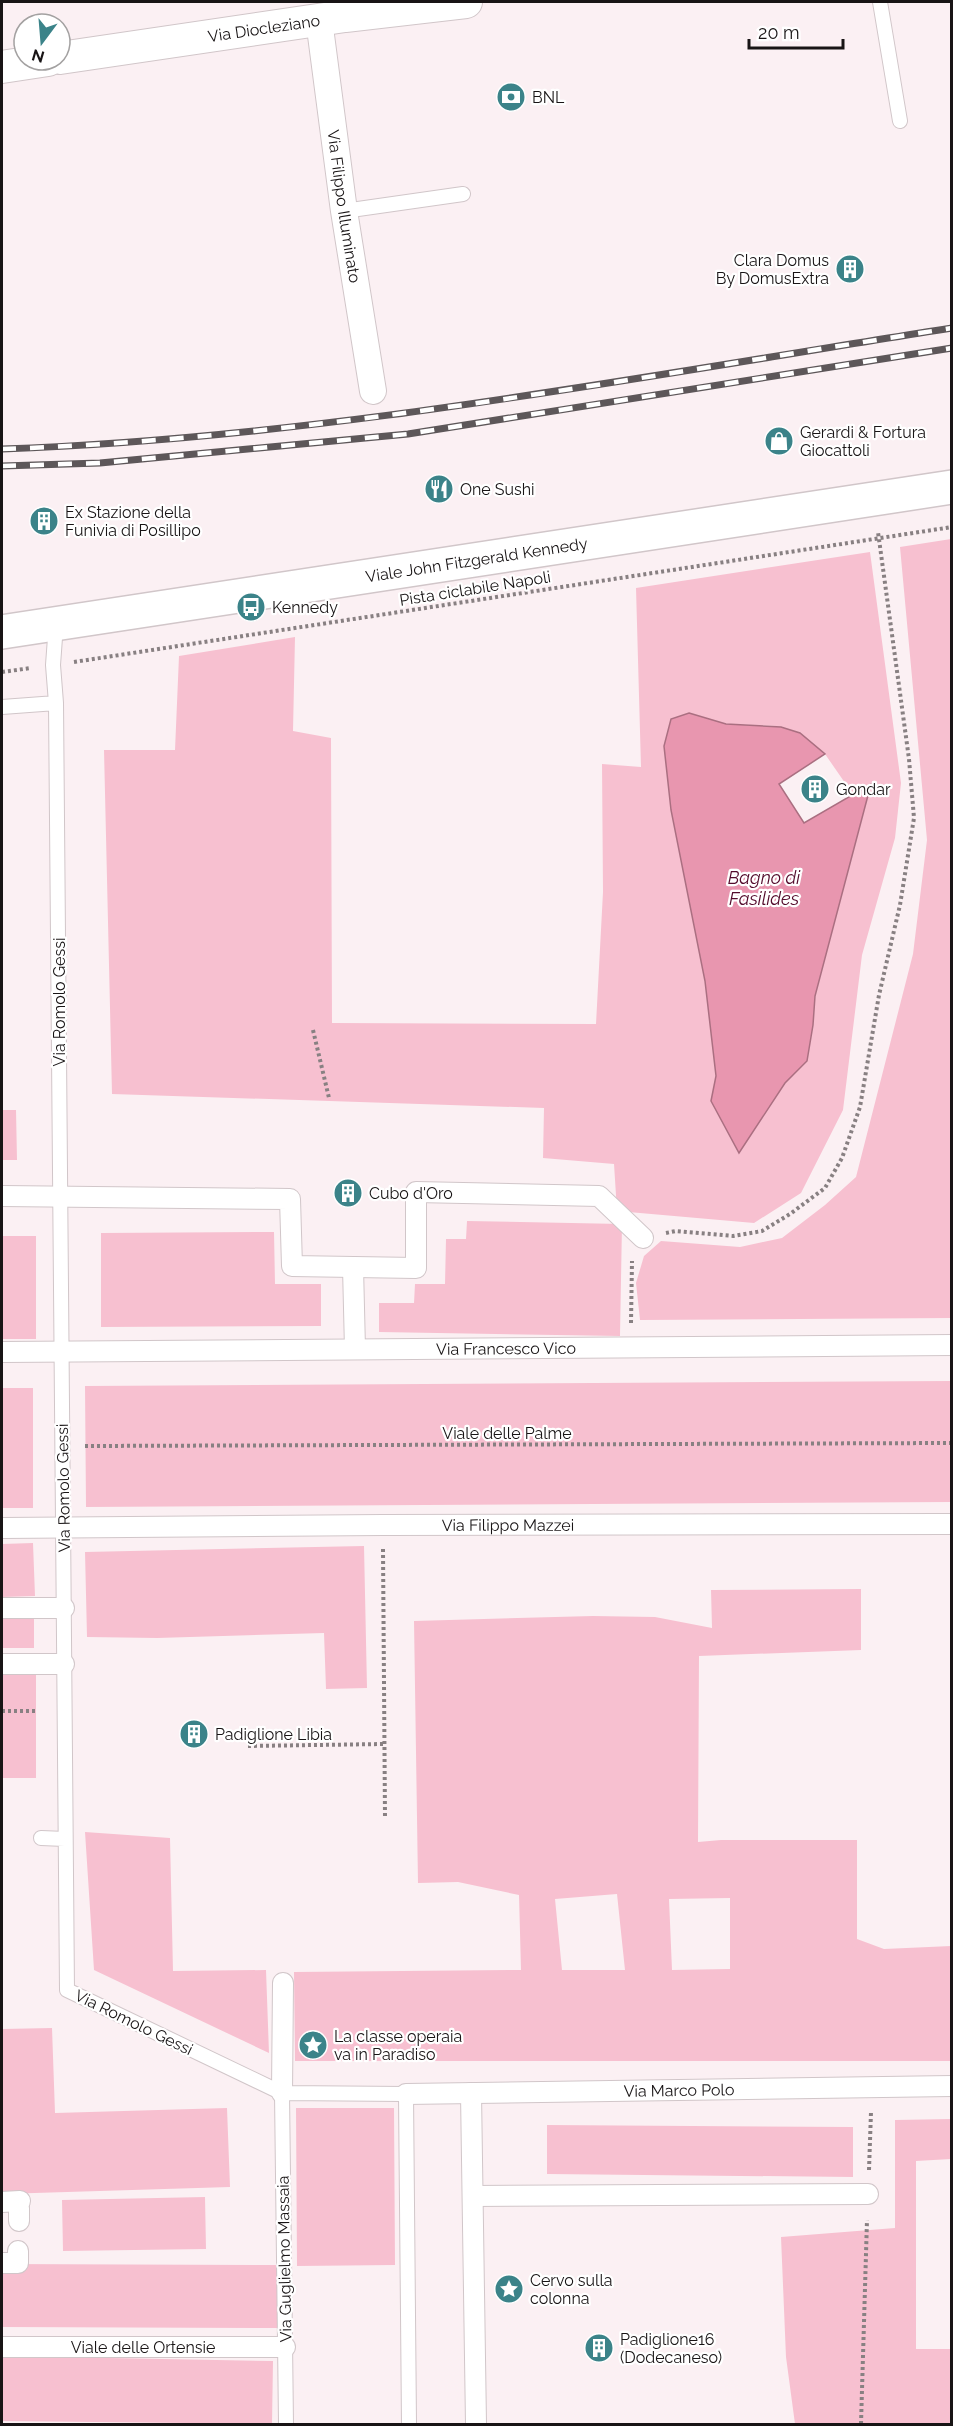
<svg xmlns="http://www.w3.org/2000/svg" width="953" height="2426" viewBox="0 0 953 2426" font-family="Raleway,sans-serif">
	<rect width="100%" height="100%" fill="#fbf0f3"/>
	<path fill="#f7c0d0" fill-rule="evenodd" d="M951 539V1318L640 1320 636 1283 644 1256 661 1241 740 1247 782 1238 825 1205 856 1177 913 954 927 840 900 547Z
		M870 552 901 783 895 838 862 955 843 1110 801 1193 754 1223 617 1211 614 1164 543 1158 544 1108 112 1094 104 750H175L179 656 295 637 293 731 331 738 332 1023 596 1024 603 892 602 764 641 767 636 588ZM689 713 726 724 776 726 800 733 825 754 852 793 870 784 815 996 813 1025 807 1061 785 1083 739 1153 711 1101 716 1076 705 981 671 810 664 746 671 719Z
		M2 1110H16L17 1160H2Z
		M467 1221 622 1224 620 1336 379 1332V1303H414L415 1284H445L446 1239H466Z
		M274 1232 275 1284H321V1326L101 1327V1233Z
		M2 1236H36V1339H2Z
		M951 1381V1502L86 1507 85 1386Z
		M2 1388H33V1508H2Z
		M33 1543 35 1596 2 1597V1544Z
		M364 1546 367 1688 326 1689 324 1633 157 1638 87 1637 85 1552Z
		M861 1589V1650L699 1656 698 1842 721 1840H857V1939L884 1949 951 1946V2061H295L294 1972 521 1970 519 1895 458 1882 418 1883 414 1621 593 1616 655 1617 712 1628 711 1590ZM617 1894 625 1970H562L555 1899ZM730 1898V1969L672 1970 669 1899Z
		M2 1612H34V1648H2Z
		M2 1666H36V1778H2Z
		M85 1832 170 1838 173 1971 266 1970 269 2053 94 1970Z
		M52 2028 55 2113 227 2108 230 2187 2 2194V2029Z
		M296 2108H394L395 2265 297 2266Z
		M951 2119V2159L916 2161V2349H951V2424H795L786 2357 781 2237 895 2228V2120Z
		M547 2125 853 2127V2177L547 2174Z
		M205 2197 206 2249 63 2251 62 2200Z
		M2 2264 280 2265 279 2328 2 2327Z
		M2 2356 273 2361 272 2424 2 2421Z"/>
	<path fill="#e896af" stroke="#aa6f81" stroke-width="1.5" d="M689 713 726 724 781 727 800 733 825 754 779 784 804 823 871 784 815 996 813 1025 807 1061 785 1083 739 1153 711 1101 716 1076 705 981 671 810 664 746 671 719Z"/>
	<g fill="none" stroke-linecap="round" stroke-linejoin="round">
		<g stroke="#d1c6c9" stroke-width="16">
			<path id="service" d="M880 2 900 121
				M344 211 463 194
				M56 624 53 665 56 703 67 1990 282 2093 406 2094 409 2424
				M2 707 56 703
				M41 1838 65 1839
				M282 2093 286 2424"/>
		</g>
		<g stroke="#d1c6c9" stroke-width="22">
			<g id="pedestrian">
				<path d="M2 1196 290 1199 292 1266 416 1268V1192L599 1196 643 1238"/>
				<path d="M353 1267 355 1349"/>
				<path id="s1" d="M2 1352 952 1345"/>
				<path id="s2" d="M2 1528 383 1525 952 1524"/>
				<path d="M2 1608H64"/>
				<path d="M2 1664H64"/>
				<path d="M282 2093 283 1983"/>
				<path d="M471 2093 476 2424"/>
				<path id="s3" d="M406 2094 952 2086"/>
				<path d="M473 2196 868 2194"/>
				<path d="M2 2202 20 2201"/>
				<path d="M19 2221V2208"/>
				<path d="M2 2263H18V2251"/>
				<path id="s4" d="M2 2347H285"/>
			</g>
		</g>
		<g stroke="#d1c6c9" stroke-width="28">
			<g id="minor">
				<path id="s5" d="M319 20 344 211 373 391"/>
			</g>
		</g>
		<g stroke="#d1c6c9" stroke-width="34">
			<g id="tertiary">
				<path id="s6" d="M60 58 345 16 466 2"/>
				<path d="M2 67 48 60"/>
			</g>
		</g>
		<g stroke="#d1c6c9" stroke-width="36">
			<g id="primary">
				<path id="s7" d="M2 632 952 487"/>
			</g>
		</g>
		<path stroke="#888082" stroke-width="4" stroke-dasharray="3 3" stroke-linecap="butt" d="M74 662 952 527
			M2 672 31 668
			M313 1030 329 1098
			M666 1233 676 1231 733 1236 762 1231 790 1214 825 1188 842 1158 860 1107 879 995 900 905 914 818 909 759 878 532
			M631 1323 632 1261
			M85 1446 952 1443
			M383 1549 385 1817
			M2 1711H36
			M248 1746 384 1744
			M869 2170 871 2112
			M861 2424 867 2220"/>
		<use href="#service" stroke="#fff" stroke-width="14"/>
		<use href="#pedestrian" stroke="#fff" stroke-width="20"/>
		<use href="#minor" stroke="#fff" stroke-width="26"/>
		<use href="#tertiary" stroke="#fff" stroke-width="32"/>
		<use href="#primary" stroke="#fff" stroke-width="33"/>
		<g stroke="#5d5759" stroke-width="7">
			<path id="rail" d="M2 449C321 438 637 377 952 328
				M2 466 100 463 408 434 952 348"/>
		</g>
		<use href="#rail" stroke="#fff" stroke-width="4.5" stroke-dasharray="14" stroke-linecap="butt"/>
	</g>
	<defs>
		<g id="bank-disc" transform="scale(1.5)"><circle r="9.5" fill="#3b8389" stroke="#fff"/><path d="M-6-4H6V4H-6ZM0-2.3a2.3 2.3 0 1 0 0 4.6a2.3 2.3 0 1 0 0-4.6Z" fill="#fff"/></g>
		<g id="building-disc" transform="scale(1.5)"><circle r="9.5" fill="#3b8389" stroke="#fff"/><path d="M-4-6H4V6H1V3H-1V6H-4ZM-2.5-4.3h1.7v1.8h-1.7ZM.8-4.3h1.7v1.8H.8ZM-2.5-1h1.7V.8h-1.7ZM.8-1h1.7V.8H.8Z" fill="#fff"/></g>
		<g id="shop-disc" transform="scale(1.5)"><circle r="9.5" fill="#3b8389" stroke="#fff"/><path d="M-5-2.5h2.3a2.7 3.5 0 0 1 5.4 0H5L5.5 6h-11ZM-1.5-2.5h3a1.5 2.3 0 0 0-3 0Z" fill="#fff"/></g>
		<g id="restaurant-disc" transform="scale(1.5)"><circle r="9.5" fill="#3b8389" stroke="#fff"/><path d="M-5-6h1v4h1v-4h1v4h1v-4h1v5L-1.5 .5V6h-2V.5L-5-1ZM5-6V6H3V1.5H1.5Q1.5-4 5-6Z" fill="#fff"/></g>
		<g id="bus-disc" transform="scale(1.5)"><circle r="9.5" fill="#3b8389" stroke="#fff"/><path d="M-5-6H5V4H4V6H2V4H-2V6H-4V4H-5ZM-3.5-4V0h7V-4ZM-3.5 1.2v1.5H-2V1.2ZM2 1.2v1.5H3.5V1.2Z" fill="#fff"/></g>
		<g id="sight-disc" transform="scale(1.5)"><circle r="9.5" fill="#3b8389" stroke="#fff"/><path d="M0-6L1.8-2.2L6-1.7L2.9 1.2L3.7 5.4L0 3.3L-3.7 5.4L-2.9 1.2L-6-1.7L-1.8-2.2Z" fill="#fff"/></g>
	</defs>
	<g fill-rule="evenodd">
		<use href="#bank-disc" x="511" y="97"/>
		<use href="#building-disc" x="850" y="269"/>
		<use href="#shop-disc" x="779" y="441"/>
		<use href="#restaurant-disc" x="439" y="489"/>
		<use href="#building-disc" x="44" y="521"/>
		<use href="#bus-disc" x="251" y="607"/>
		<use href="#building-disc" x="815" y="789"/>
		<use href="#building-disc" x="348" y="1193"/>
		<use href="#building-disc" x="194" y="1734"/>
		<use href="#sight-disc" x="313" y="2045"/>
		<use href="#sight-disc" x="509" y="2289"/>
		<use href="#building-disc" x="599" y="2348"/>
	</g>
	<g text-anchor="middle" stroke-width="4.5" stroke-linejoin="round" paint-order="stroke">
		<g font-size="16" fill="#181415" stroke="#fff">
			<text dy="6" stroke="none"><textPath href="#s6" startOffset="206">Via Diocleziano</textPath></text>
			<text dy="6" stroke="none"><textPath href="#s5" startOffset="188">Via Filippo Illuminato</textPath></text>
			<text dy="6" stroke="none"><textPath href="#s7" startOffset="480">Viale John Fitzgerald Kennedy</textPath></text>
			<text transform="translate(475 588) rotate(-9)" y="6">Pista ciclabile Napoli</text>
			<text transform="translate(59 1002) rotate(-90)" y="6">Via Romolo Gessi</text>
			<text dy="6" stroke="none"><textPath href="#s1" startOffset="504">Via Francesco Vico</textPath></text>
			<text x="507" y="1439">Viale delle Palme</text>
			<text transform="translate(63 1488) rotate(-91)" y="6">Via Romolo Gessi</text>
			<text dy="6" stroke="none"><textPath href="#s2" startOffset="506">Via Filippo Mazzei</textPath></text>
			<text transform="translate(134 2022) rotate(26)" y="6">Via Romolo Gessi</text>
			<text dy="6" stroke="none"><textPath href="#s3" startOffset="273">Via Marco Polo</textPath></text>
			<text transform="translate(284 2259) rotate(-91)" y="6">Via Guglielmo Massaia</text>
			<text dy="6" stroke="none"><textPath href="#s4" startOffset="141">Viale delle Ortensie</textPath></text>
		</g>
		<g font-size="16" fill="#181415" stroke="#fff" text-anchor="start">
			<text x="532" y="103">BNL</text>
			<text x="829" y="266" text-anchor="end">Clara Domus<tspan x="829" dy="18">By DomusExtra</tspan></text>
			<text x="800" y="438">Gerardi &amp; Fortura<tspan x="800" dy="18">Giocattoli</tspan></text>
			<text x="460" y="495">One Sushi</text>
			<text x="65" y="518">Ex Stazione della<tspan x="65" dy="18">Funivia di Posillipo</tspan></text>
			<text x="272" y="613">Kennedy</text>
			<text x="836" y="795">Gondar</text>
			<text x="369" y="1199">Cubo d'Oro</text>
			<text x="215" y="1740">Padiglione Libia</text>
			<text x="334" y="2042">La classe operaia<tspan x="334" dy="18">va in Paradiso</tspan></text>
			<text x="530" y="2286">Cervo sulla<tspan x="530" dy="18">colonna</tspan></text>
			<text x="620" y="2345">Padiglione16<tspan x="620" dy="18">(Dodecaneso)</tspan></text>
		</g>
		<g font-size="18" font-style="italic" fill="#530a2b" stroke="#fff">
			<text x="764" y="884">Bagno di<tspan x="764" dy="21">Fasilides</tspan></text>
		</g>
	</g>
	<rect width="953" height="2426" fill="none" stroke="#181415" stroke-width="6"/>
	<g transform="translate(42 42) rotate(196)"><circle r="28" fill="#ffffff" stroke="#a3a1a1" stroke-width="1.5"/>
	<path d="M0-4.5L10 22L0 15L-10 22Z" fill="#3b8389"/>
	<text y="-9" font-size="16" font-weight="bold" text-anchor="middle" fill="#181415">N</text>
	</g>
	<path d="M749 39v9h94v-9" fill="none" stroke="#181415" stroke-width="3"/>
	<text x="758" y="39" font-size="18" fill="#181415" stroke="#ffffff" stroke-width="4.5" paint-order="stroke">20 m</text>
</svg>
